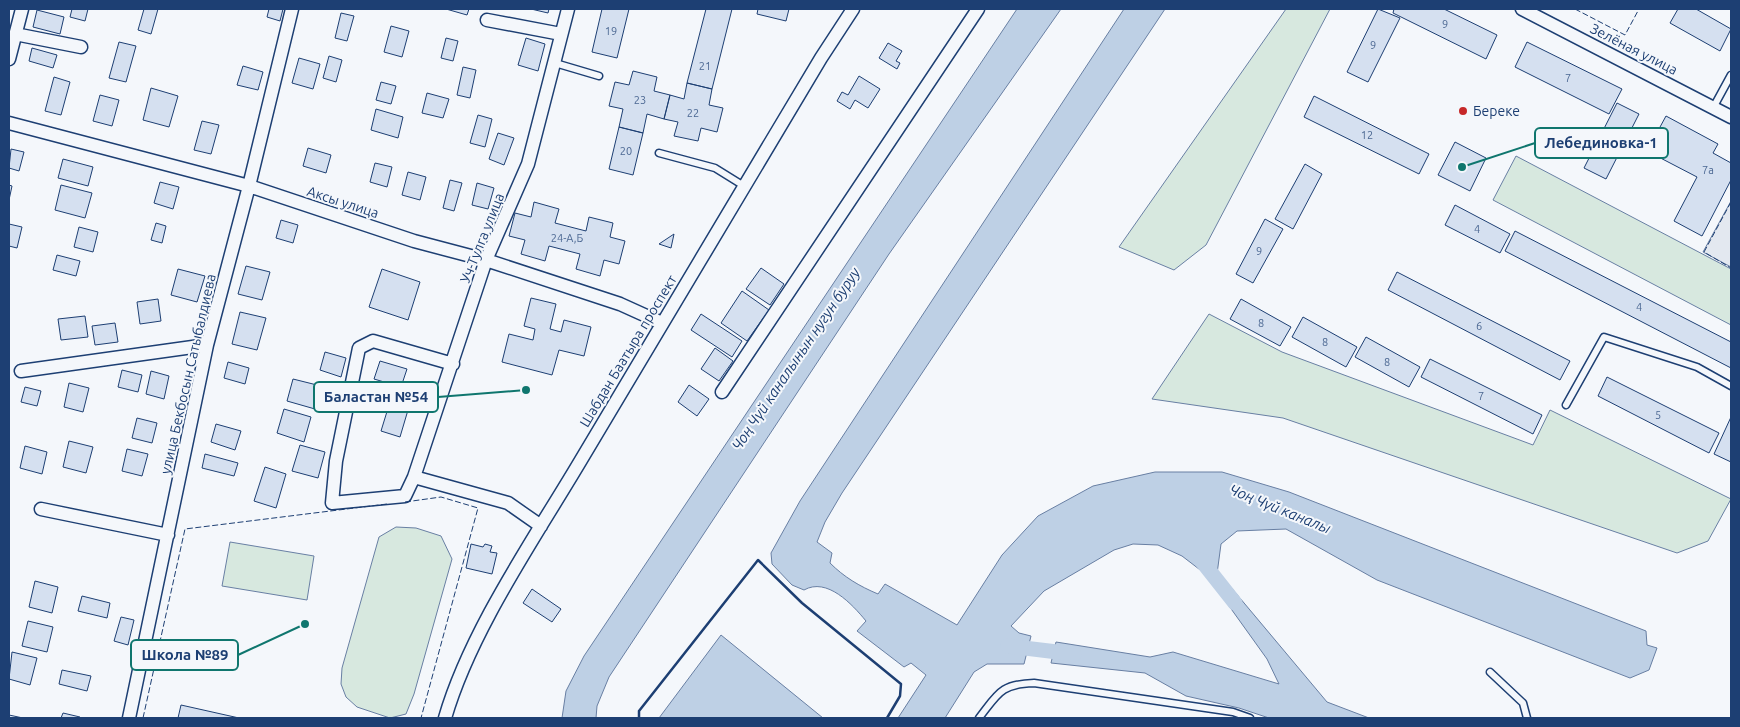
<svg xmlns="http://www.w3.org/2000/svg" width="1740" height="727" viewBox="0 0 1740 727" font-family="Ubuntu,sans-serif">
	<rect width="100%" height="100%" fill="#f4f7fb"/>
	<path fill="#d7e8df" stroke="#687fa3" d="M1286 9H1330L1206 245 1174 270 1119 247Z
		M1516 156 1731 269V325L1493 200Z
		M1209 314 1282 352 1533 445 1550 410 1731 499 1708 541 1677 553 1283 418 1152 399Z
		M396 527 416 528 441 536 452 559 414 694 406 714 390 718 357 707 346 697 341 684 342 668 379 537Z
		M230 542 314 556 307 600 222 586Z"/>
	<path fill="#e3e8f0" stroke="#687fa3" d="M1731 201V267L1703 252Z"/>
	<path fill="#bed0e5" stroke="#687fa3" d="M1017 9H1061L889 254 609 677 597 706 596 718H562L566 691 584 656Z
		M1124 9H1165L842 493 825 522 817 542 832 553 830 563C844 577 859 586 878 594L885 584 957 625 1002 555 1038 516 1093 486 1155 472H1222L1289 492 1646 631 1647 645 1657 648 1649 670 1630 678 1377 580 1286 529 1237 531 1221 544 1217 574 1212 579 1182 556 1158 545 1133 544 1114 550 1044 591 1011 626 1019 633 1031 636 1024 664H987L974 672 945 718H898L926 675 911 663 904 667 857 631 866 621C852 604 827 577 804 590L792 585 772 564 771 553 800 501Z
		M1229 585 1327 702 1369 718H1269L1239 708 1186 696 1145 673 1051 663 1056 642 1150 657 1173 652 1279 684 1267 659 1219 592Z
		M721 635 823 718H659Z"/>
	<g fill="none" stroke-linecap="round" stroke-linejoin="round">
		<path stroke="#bed0e5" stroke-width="15" d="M1201 560 1235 603
			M1008 646 1074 654"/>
	</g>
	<path fill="#d5e0f0" stroke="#1d3f73" d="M72 9H88L85 21 70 17Z
		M144 9H158L151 34 138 30Z
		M269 9H283L280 21 267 17Z
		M446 9H469L467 15Z
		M531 9H549L548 13Z
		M602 9H629L617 58 592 52Z
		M706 9H732L712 89 687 83Z
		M758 9H789L786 21 757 14Z
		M1378 9 1400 18 1368 82 1347 72Z
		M1394 9H1444L1497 35 1486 59 1393 13Z
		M1678 9H1696L1731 29 1720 51 1670 23Z
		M37 10 64 17 60 34 33 27Z
		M341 13 354 16 347 41 335 38Z
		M391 26 409 31 402 57 384 52Z
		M446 38 458 41 453 61 441 58Z
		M526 38 545 44 538 71 518 65Z
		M119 42 136 46 126 82 109 78Z
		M1527 42 1622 89 1609 114 1515 67Z
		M888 43 902 51 896 61 900 63 897 69 879 58Z
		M32 48 57 55 53 68 29 61Z
		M329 56 342 60 336 82 323 78Z
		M299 58 320 64 313 89 292 83Z
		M243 66 263 72 258 90 237 85Z
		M463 67 476 70 470 98 457 95Z
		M633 71 657 77 654 91 670 95 664 119 647 114 643 133 619 127 623 109 609 106 615 82 629 85Z
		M859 76 880 89 868 108 855 100 850 109 837 101 842 92 848 95Z
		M54 77 70 82 61 115 45 111Z
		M381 82 396 86 391 104 376 100Z
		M687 83 712 89 709 105 723 108 717 132 701 128 698 141 674 136 678 122 664 119 670 95 684 99Z
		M151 88 178 96 169 127 143 120Z
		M427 93 449 99 443 118 422 113Z
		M100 95 119 100 112 126 93 121Z
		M1314 96 1429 154 1419 174 1304 117Z
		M1617 103 1639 114 1606 179 1584 168Z
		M376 109 403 117 398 138 371 130Z
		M478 115 492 119 485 147 470 143Z
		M1666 116 1718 144 1713 153 1731 163V180L1702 236 1674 221 1697 177 1647 151Z
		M202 121 219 125 211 154 194 150Z
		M619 127 643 133 633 175 609 169Z
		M498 133 514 138 504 165 489 159Z
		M1455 142 1486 158 1470 191 1438 175Z
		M308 148 331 155 326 173 303 166Z
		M11 149 24 152 19 171 9 168Z
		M63 159 93 167 88 186 58 178Z
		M375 163 392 167 387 187 370 182Z
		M1305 164 1322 174 1293 229 1275 219Z
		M408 172 426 177 420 200 402 195Z
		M450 180 462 183 454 211 443 208Z
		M160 182 179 187 173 209 154 203Z
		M477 183 494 188 488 209 472 205Z
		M9 185 12 186 9 200Z
		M61 185 92 193 85 218 55 210Z
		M534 202 559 209 555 223 586 231 589 217 613 223 610 237 625 241 619 264 604 260 600 276 576 269 580 254 549 246 545 261 521 254 525 240 509 236 515 213 531 217Z
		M1455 205 1510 234 1500 253 1445 225Z
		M1265 219 1283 229 1253 283 1236 274Z
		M281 220 298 225 293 243 276 238Z
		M156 223 166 226 162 243 151 240Z
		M9 224 22 227 17 248 9 246Z
		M79 227 98 232 93 252 74 247Z
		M1515 231 1731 342V368L1505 251Z
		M674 234 671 248 659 244Z
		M57 255 80 261 76 276 53 270Z
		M246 266 270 272 262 300 238 294Z
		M761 268 784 284 770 305 746 289Z
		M178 269 205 276 197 302 171 295Z
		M382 269 420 282 408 320 369 307Z
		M1397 272 1570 361 1560 380 1388 290Z
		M742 291 769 310 747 341 721 323Z
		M531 298 556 304 550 329 561 332 564 320 591 327 584 356 559 350 552 375 502 362 509 334 533 340 535 329 524 326Z
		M158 299 161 321 140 324 137 302Z
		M1241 299 1291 327 1280 346 1230 319Z
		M240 312 266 318 257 350 232 344Z
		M701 314 742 341 732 357 691 330Z
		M85 316 88 337 61 340 58 319Z
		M1303 317 1357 347 1346 367 1292 337Z
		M115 323 118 342 95 345 92 326Z
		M1366 337 1420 367 1409 387 1355 357Z
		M715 348 733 361 719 381 701 369Z
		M325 352 346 358 341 377 320 370Z
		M1430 359 1542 415 1533 434 1421 377Z
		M380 361 407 369 401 387 374 379Z
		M228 362 249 368 245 384 224 378Z
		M122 370 142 375 138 392 118 387Z
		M151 371 169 376 164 399 146 394Z
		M1607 377 1719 433 1709 453 1598 396Z
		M293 379 321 386 315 409 287 401Z
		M69 383 89 388 83 412 64 407Z
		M689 385 709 399 697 416 678 402Z
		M25 387 41 391 37 406 21 402Z
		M389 405 408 410 400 437 381 431Z
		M284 409 311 417 304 442 277 433Z
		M1731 417V462L1714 454Z
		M137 418 157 423 152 443 132 438Z
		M216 424 241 431 235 450 211 442Z
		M69 441 93 447 86 473 63 467Z
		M300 445 325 452 318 478 292 471Z
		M25 446 47 452 42 474 20 468Z
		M127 449 148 454 142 476 122 471Z
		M205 454 238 463 234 476 202 468Z
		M265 467 286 474 276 508 254 501Z
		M471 544 483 547 485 544 492 546 490 552 497 553 492 574 466 568Z
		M35 581 58 587 52 613 29 607Z
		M532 589 561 609 552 622 523 603Z
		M82 596 110 603 107 618 78 611Z
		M121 617 134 620 128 645 114 641Z
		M28 621 53 627 47 652 22 646Z
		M12 652 37 658 30 685 9 679Z
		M62 670 91 676 87 691 59 684Z
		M181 705 239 718H178Z
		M63 713 80 717 79 718H61Z
		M9 715 23 718H9Z"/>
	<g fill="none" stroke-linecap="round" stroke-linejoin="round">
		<g stroke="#1d3f73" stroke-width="9">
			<path id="lane" d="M555 63 599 76
				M1713 108 1731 75
				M659 153 715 168 744 186
				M1566 405 1604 337 1697 367 1731 386
				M1490 672 1523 703 1527 718
				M979 718C998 694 1000 684 1034 683L1233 712 1250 718"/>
		</g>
		<g stroke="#1d3f73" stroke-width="15">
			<path id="street" d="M1522 9 1731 117
				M487 20 561 34
				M15 34 81 47
				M9 59 22 9
				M9 123 249 186 414 241 486 260 620 304 662 323
				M453 364 373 341 359 348 336 461 332 503 405 496 414 477 508 503 541 526
				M21 371 207 345
				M722 392 978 9
				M414 477 486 260 528 164 568 9
				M41 509 168 535
				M129 718 207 345 249 186 292 9
				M445 718C470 632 532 542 578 465 659 329 740 194 821 58L853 9"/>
		</g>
		<use href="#lane" stroke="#f4f7fb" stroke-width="6"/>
		<use href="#street" stroke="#f4f7fb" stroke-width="12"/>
		<path stroke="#1d3f73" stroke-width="1" stroke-dasharray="6 2.5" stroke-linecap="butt" d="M1575 9 1625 35 1639 9
			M1731 202 1704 252 1731 268
			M405 502 441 497 478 508 421 718
			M143 718 185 529 387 504"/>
		<path stroke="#1d3f73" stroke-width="2.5" d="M639 718V711L758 560 802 603 901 684 900 696 887 718"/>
	</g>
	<circle fill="#c62828" stroke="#f4f7fb" stroke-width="2" cx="1463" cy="111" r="5"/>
	<g text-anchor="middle" stroke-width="4" stroke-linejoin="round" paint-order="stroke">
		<g font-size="11" fill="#4b6792">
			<text x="1445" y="28">9</text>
			<text x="611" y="35">19</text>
			<text x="1373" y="49">9</text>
			<text x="705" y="70">21</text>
			<text x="1568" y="82">7</text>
			<text x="640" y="104">23</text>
			<text x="693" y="117">22</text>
			<text x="1367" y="139">12</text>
			<text x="626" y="155">20</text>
			<text x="1708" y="174">7а</text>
			<text x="1477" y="233">4</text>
			<text x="567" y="242">24-А,Б</text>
			<text x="1259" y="255">9</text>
			<text x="1639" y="311">4</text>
			<text x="1261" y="327">8</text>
			<text x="1479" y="330">6</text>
			<text x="1325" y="346">8</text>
			<text x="1387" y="366">8</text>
			<text x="1481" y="400">7</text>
			<text x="1658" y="419">5</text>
		</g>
		<g font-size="14" fill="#1d3f73" stroke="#f4f7fb">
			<text transform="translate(1634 49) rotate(27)" y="5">Зелёная улица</text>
			<text transform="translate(343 202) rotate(18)" y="5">Аксы улица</text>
			<text transform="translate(482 238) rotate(-68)" y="5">Уч-Тулга улица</text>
			<text transform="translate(628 351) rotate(-59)" y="5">Шабдан Баатыра проспект</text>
			<text transform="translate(188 374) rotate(-77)" y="5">улица Бекбосын Сатыбалдиева</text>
		</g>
		<g font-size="14" fill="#1d3f73" stroke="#f4f7fb" text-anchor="start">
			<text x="1473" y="116">Береке</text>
		</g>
		<g font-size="15" font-style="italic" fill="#1d3f73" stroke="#f4f7fb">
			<text transform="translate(796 359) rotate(-56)" y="5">Чоң Чүй каналынын нугун буруу</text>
			<text transform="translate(1280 509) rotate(22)" y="5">Чоң Чүй каналы</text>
		</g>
	</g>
	<path fill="none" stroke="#0f766e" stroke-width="2" d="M1462 167L1535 143M526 390L438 397M305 624L238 655"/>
	<g fill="#0f766e" stroke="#f4f7fb" stroke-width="2">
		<circle cx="1462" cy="167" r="5"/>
		<circle cx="526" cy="390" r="5"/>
		<circle cx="305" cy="624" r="5"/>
	</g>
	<g fill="#f4f7fb" stroke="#0f766e" stroke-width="2">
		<rect x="1535" y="128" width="133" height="30" rx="5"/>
		<rect x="314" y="382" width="124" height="30" rx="5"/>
		<rect x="131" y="640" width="107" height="30" rx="5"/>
	</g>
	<g font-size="15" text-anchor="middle" font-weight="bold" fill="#1d3f73">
		<text x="1601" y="148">Лебединовка-1</text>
		<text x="376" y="402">Баластан №54</text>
		<text x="185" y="660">Школа №89</text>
	</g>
	<rect width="1740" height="727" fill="none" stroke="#1d3f73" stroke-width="20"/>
</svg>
